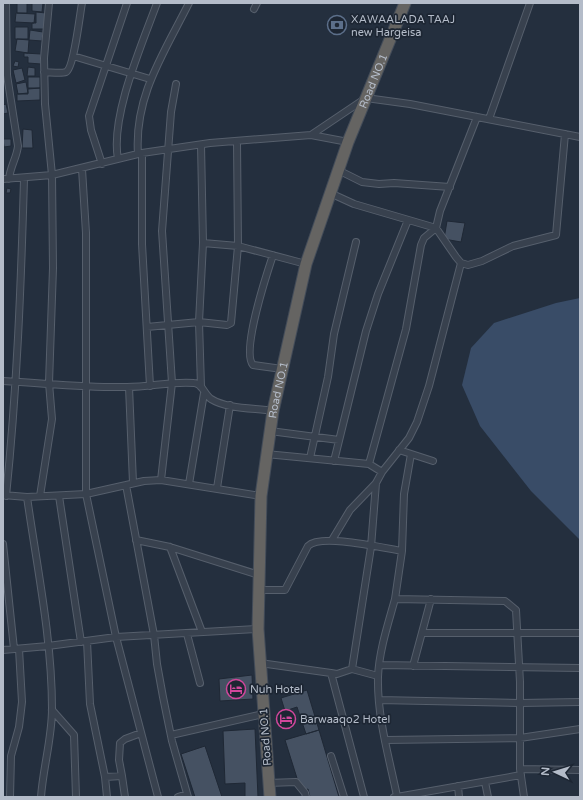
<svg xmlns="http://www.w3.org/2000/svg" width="583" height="800" viewBox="0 0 583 800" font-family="'Varela Round',sans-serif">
	<rect width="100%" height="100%" fill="#242f3e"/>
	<path fill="#394c67" d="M580 298V540L531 491 480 426 462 385 471 348 494 323 556 303Z"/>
	<path fill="#455162" stroke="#1f2835" d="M17 3H27V13H17Z
		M32 3H43L42 12 32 11Z
		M36 12 46 13 45 29H32V23H36Z
		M16 13 35 14 34 23 15 22Z
		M15 27H28V39H15Z
		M30 30 43 32 42 41 29 40Z
		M17 39 29 40 28 53 15 51Z
		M24 53 41 54V64L28 63V57H24Z
		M15 61 19 62 18 67 13 66Z
		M28 67 35 68V76H27Z
		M22 68 25 80 16 83 13 70Z
		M28 77H40V88H28Z
		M26 82 28 93 18 94 16 84Z
		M40 88V100L17 101V94H28V89Z
		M6 104 8 113 3 114V105Z
		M23 129 32 130 33 148H22Z
		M3 139H11V146L4 147Z
		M7 188 11 189 10 193H6Z
		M447 221 465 223 461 242 444 239Z
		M252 675 253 699 220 701 219 679Z
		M307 690 319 730 306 734 297 707 285 711 281 698Z
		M255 729 258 797H245V783L225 784 223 731Z
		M319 730 339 797H310L308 789 301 791 285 740Z
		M205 746 222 797H195L181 754Z"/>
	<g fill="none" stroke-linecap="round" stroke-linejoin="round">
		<g stroke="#565f6c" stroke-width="8">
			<path id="minor" d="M6 3 7 75 18 146C17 157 10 167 9 179
				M254 9 257 3
				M73 56 150 79
				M44 72C50 72 61 74 66 72 74 68 80 13 82 3
				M489 119 530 3
				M311 135 366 98 410 104 580 137
				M201 145 203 243 199 322 201 387
				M142 153V244L150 386
				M138 154C134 96 164 53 189 3
				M118 159C110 117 142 44 157 3
				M102 164 91 130 89 116 127 3
				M82 169 86 233V494L116 637 158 797
				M338 170 362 182 379 184 394 183 450 187
				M3 179 52 175 142 153 210 143 311 135 348 142
				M330 193 354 204 436 228 456 257 461 263 468 265 482 261 513 246 556 235 565 134
				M203 243 238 246 306 264
				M273 255C267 273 241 352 253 365L282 369
				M147 327 199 322 227 325 231 323 238 246 237 142
				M3 381C44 383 86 388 127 387 150 387 172 381 194 383 202 383 204 394 211 399 227 409 254 408 273 411
				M129 387 133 483
				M270 431 339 440
				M399 450 433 461
				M266 454 369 464 382 472
				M310 458 328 377 334 334 356 242
				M334 461 366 331 378 294 408 220
				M369 464 406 329 421 245 424 238 436 228 440 211 477 117
				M161 480 172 383 162 231 171 112 176 84
				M189 484 204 393
				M126 485 154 635 157 664 163 697 172 741 188 797
				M217 488 230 405
				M3 495 27 497 86 494 144 481 161 480 261 496
				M6 496C17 390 21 285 24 179
				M40 496 52 419 49 383 53 268 52 175 45 104 44 58 49 3
				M59 496 81 642
				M27 497C37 567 52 639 52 709 52 738 43 768 41 797
				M136 540 170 547 259 575
				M332 540 350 510 376 483 382 472 409 438 417 422 429 386 461 263
				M3 544 14 649
				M170 547 202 632
				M259 590H285L308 546C321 533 383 548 402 551L404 494 411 454
				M395 599 402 551
				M422 633H580
				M187 634 200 683
				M87 641 90 704 105 777 107 797
				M3 650 48 646 116 637 258 629
				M260 663 331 673 337 674 352 669 378 676
				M380 665 580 668
				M413 666 431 599
				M352 669 371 547 376 483
				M331 673 364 797
				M379 700 520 703 580 702
				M52 710 74 735 76 797
				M171 735 263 714
				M386 740 520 738 580 729
				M331 756 344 797
				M520 769 580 770
				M122 776 119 760 120 743 125 739 141 733
				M105 777 122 776 125 797
				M485 782 488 797
				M268 783 296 782 305 793 306 797
				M458 786 459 797
				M10 797 11 756 19 727 22 702 19 649
				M178 797 187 794
				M394 797 397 796C389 757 377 717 378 677 379 651 388 624 395 599L505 601 516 610 520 682V769L524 797
				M397 797 521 775"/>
		</g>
		<g stroke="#434c59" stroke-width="13">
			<g id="trunk">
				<path id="s1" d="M270 797 258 629 261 496 273 411 306 264 348 142 405 3"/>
			</g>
		</g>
		<use href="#minor" stroke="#38414e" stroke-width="6"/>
		<use href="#trunk" stroke="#656462" stroke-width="11"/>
	</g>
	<defs>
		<g id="bank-ring" transform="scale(1)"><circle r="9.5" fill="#1d2633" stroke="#5c6f8a" stroke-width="1.5"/><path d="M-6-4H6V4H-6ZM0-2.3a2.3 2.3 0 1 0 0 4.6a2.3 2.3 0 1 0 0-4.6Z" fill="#5c6f8a"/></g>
		<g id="hotel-ring" transform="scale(1)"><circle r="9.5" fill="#1d2633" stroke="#d1479c" stroke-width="1.5"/><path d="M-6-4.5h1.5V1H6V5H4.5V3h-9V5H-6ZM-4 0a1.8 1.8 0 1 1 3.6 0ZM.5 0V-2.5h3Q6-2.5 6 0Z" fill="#d1479c"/></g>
	</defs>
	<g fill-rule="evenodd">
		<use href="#bank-ring" x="337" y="25"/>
		<use href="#hotel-ring" x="236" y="689"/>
		<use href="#hotel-ring" x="286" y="719"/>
	</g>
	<g text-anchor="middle" stroke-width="3.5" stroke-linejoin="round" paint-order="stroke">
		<g font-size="11" fill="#b4bcc9" stroke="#1d2633" text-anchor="start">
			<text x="351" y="23">XAWAALADA TAAJ<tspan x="351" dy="13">new Hargeisa</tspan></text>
			<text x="250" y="693">Nuh Hotel</text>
			<text x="300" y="723">Barwaaqo2 Hotel</text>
		</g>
		<g font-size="11" fill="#b4bcc9" stroke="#1d2633">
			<text dy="4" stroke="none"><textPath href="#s1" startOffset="733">Road NO.1</textPath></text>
			<text dy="4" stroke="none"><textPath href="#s1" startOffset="409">Road NO.1</textPath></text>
			<text transform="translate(265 737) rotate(-94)" y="4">Road NO.1</text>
		</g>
	</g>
	<rect width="583" height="800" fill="none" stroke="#b4bcc9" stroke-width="8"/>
	<g transform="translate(555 772) rotate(274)" stroke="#1d2633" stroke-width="3" paint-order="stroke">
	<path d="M0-3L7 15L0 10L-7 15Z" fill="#b4bcc9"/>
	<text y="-6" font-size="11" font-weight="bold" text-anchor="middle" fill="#b4bcc9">N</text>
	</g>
</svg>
